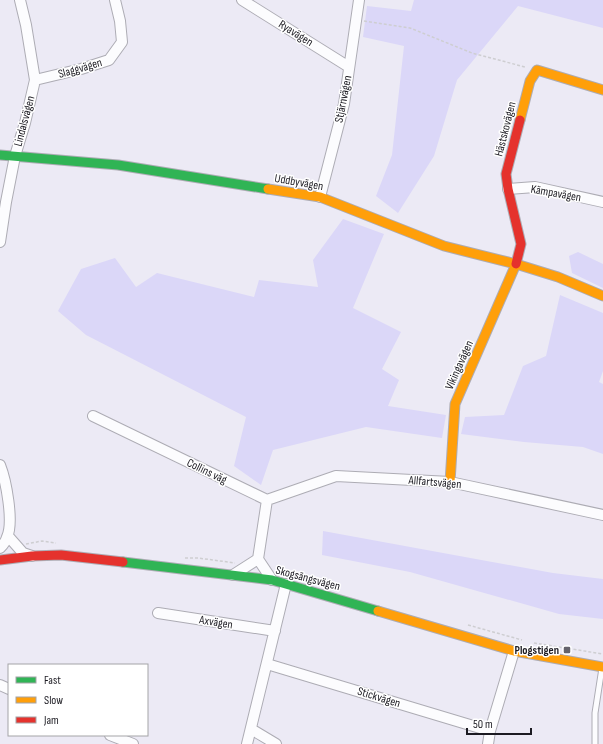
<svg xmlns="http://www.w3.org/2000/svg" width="603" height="744" viewBox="0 0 603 744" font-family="'Sofia Sans Condensed',sans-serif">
	<rect width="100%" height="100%" fill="#eceaf5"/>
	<path fill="#dbd7f8" d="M414 0H603V28L518 6 457 80 434 156 398 213 376 196 392 155 404 46 363 37 367 6 411 11Z
		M343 219 384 234 353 308 401 332 382 369 399 380 388 406 446 415 442 438 366 427 273 450 261 485 234 466 246 417 86 335 58 311 81 269 115 258 136 287 157 273 254 297 259 280 318 287 313 260Z
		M578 252 603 264V288L572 273 569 256Z
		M560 295 603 313V371L599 382 603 384V454L583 447 524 442 461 434 465 417 504 415 523 366 546 356Z
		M323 531 553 573 603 579V619L559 614 410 572 322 555Z"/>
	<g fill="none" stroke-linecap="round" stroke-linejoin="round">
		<g stroke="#adacb4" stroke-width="7">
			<path id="lane" d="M595 744V713L602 668"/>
		</g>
		<g stroke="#adacb4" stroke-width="12">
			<path id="street" d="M242 0 349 67
				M35 80 81 69 109 60 122 42 120 21 115 0
				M508 189 535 187 603 202
				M320 197 344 104 359 0
				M0 242 6 202 15 156 25 123 35 80 26 25 20 0
				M93 416 267 500 258 559 233 575
				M0 465C6 480 14 522 7 537 6 541 3 545 0 548
				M267 500 336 476 450 482 603 515
				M8 536 23 553 32 556
				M258 559 272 580
				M158 613 275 631
				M267 664 490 731
				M0 685 9 689
				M251 729 276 744
				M110 735 133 744
				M247 744 286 584
				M488 744 490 731 514 651"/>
		</g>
		<g stroke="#adacb4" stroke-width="11">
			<path id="fast" d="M0 155 118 165 268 189
				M123 562 272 580 378 611"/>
		</g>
		<g stroke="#adacb4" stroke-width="11">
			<path id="slow" d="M520 120 530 81 537 70 603 90
				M268 189 320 197 444 246 516 264 558 277 603 296
				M450 482 455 404 516 264
				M378 611 514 651 603 667"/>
		</g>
		<g stroke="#adacb4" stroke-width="11">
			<path id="jam" d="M516 264 521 244 508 189 506 174 520 120
				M0 560 32 556 61 555 123 562"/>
		</g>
		<path stroke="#ceced1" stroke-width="1.5" stroke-dasharray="3 2" stroke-linecap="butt" d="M364 21 410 28 472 53 525 67
			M26 544 42 541 56 543
			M185 558H198L235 563
			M468 625 522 640
			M534 643 603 654"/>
		<use href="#lane" stroke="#fcfcfe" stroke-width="5"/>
		<use href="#street" stroke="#fcfcfe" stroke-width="10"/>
		<use href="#fast" stroke="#30b455" stroke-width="9"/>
		<use href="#slow" stroke="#ff9f0a" stroke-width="9"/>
		<use href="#jam" stroke="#e5322d" stroke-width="9"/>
	</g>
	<rect fill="#65636c" stroke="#fff" stroke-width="1.5" x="563" y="646" width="8" height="8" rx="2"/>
	<g text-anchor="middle" stroke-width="3" stroke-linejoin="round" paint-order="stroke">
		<g font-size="12" fill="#1c1b22" stroke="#fff">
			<text transform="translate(296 33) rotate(32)" y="4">Ryavägen</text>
			<text transform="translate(80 68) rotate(-16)" y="4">Slaggvägen</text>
			<text transform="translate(343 99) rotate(-79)" y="4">Stjärnvägen</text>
			<text transform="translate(24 121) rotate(-75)" y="4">Lindalsvägen</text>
			<text transform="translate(505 129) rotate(-76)" y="4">Hästskovägen</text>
			<text transform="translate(299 182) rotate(10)" y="4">Uddbyvägen</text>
			<text transform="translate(556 193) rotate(10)" y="4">Kämpavägen</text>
			<text transform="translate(459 365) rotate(-66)" y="4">Vikingavägen</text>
			<text transform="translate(207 471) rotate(26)" y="4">Collins väg</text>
			<text transform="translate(435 482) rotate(5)" y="4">Allfartsvägen</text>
			<text transform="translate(308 578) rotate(15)" y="4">Skogsängsvägen</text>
			<text transform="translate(216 622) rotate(9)" y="4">Axvägen</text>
			<text transform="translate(379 697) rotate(17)" y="4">Stickvägen</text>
		</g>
		<g font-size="12" font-weight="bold" fill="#1c1b22" stroke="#fff" text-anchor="end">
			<text x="559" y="654">Plogstigen</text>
		</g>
	</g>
	<rect x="8" y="664" width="140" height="72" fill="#ffffff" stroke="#a4a4a7"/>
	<rect x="16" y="677" width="20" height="6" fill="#30b455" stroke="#a4a4a7"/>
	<text x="44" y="684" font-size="12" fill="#1c1b22">Fast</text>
	<rect x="16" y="697" width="20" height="6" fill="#ff9f0a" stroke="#a4a4a7"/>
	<text x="44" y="704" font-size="12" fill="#1c1b22">Slow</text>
	<rect x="16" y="717" width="20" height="6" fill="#e5322d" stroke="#a4a4a7"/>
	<text x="44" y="724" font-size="12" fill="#1c1b22">Jam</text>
	<path d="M467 728v6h64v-6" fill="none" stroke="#1c1b22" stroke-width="2"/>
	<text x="473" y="728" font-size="12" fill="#1c1b22" stroke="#ffffff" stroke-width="3" paint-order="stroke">50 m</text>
</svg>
